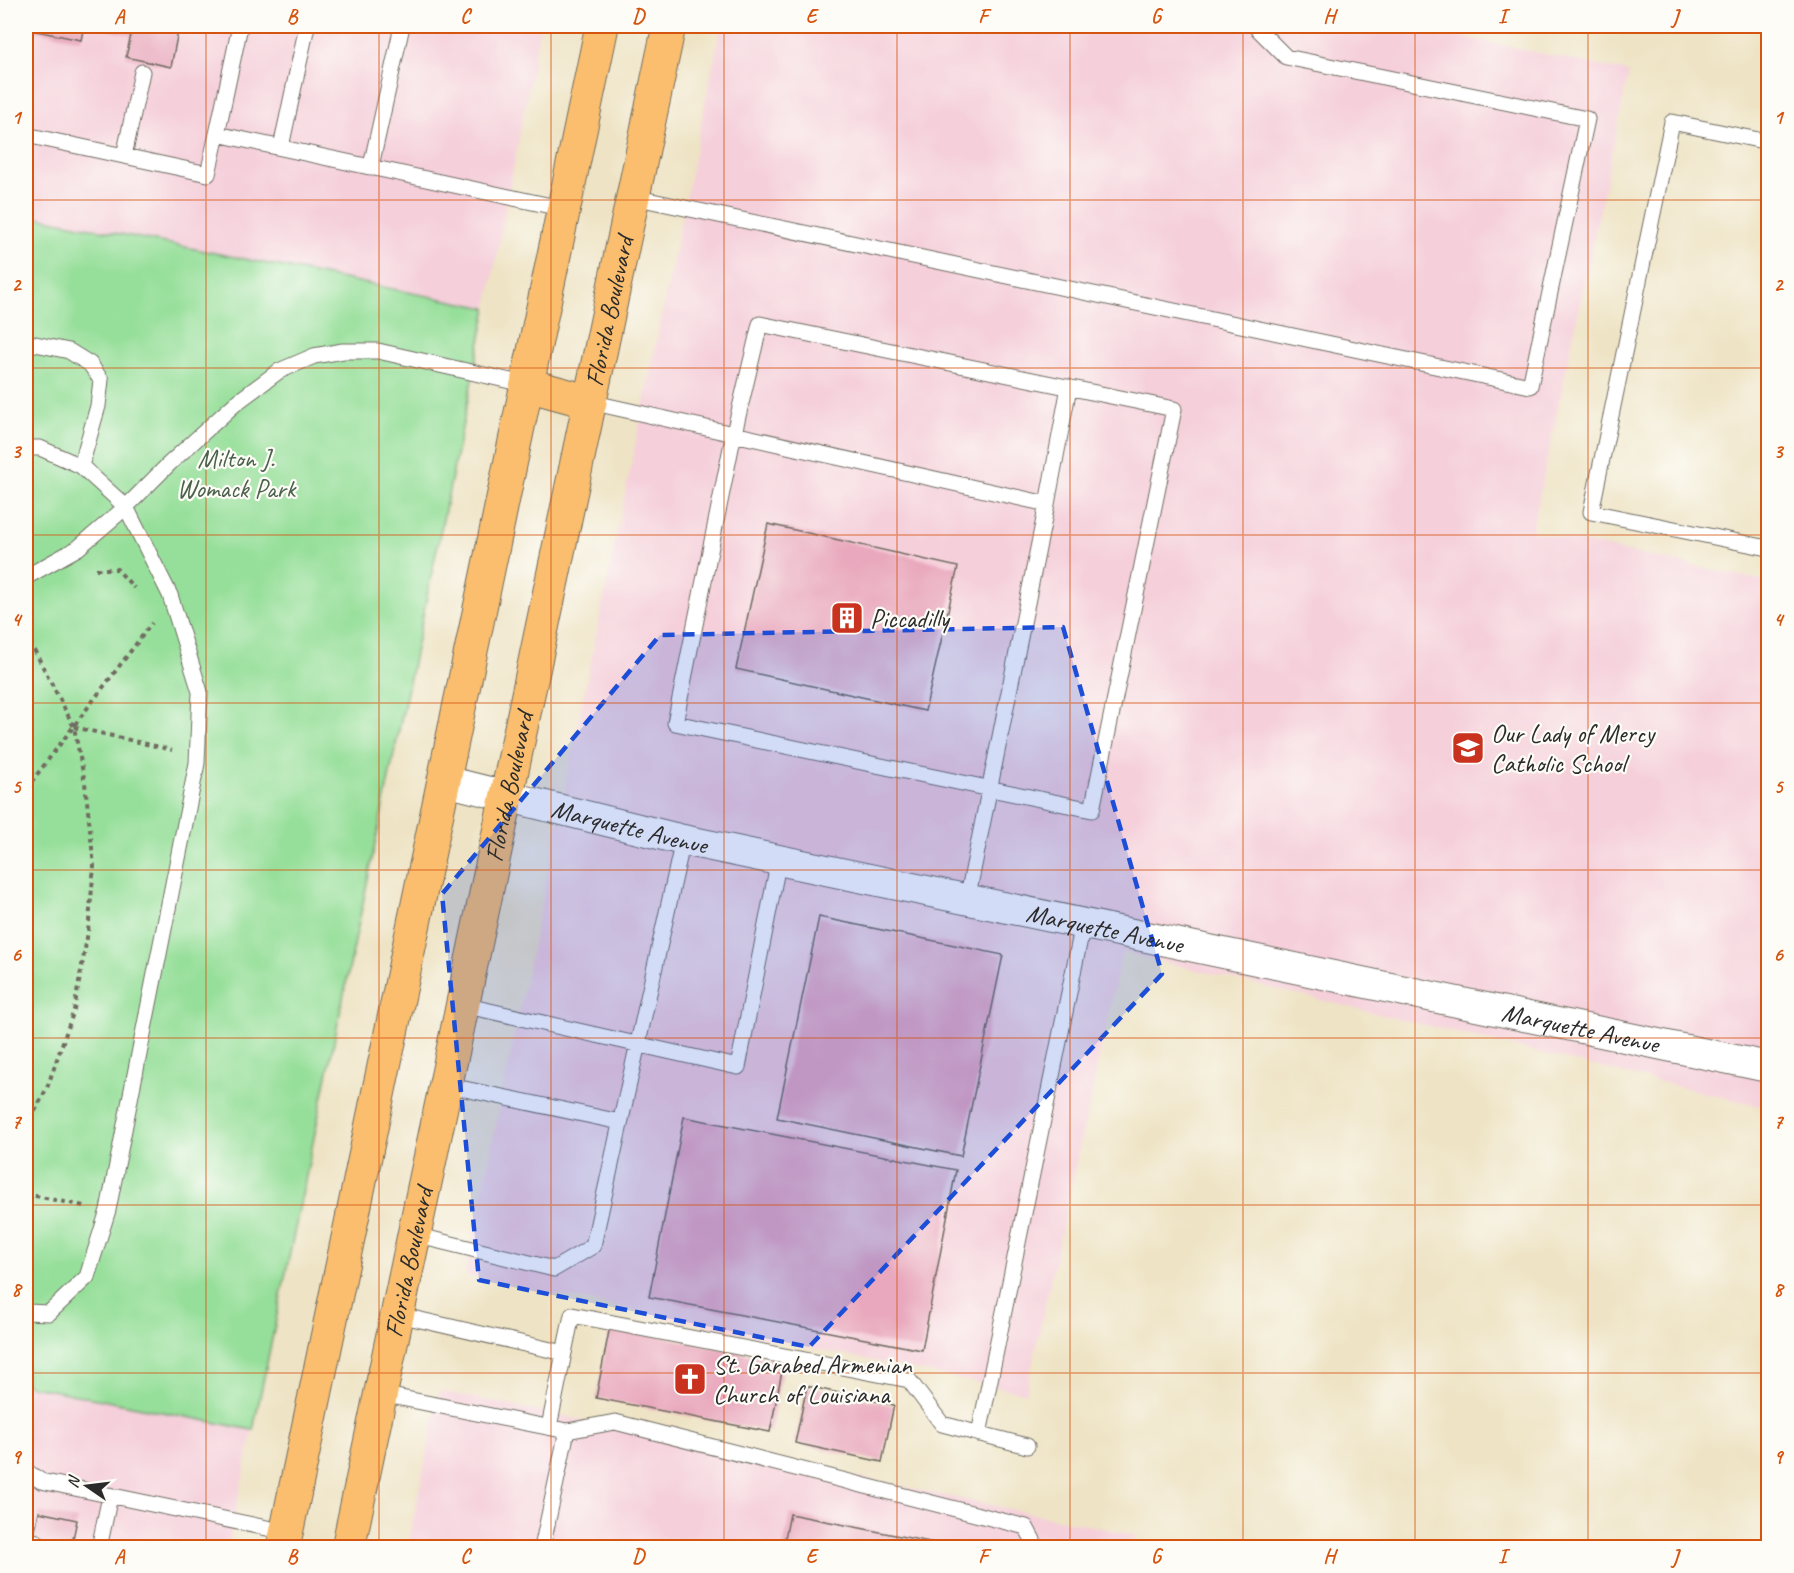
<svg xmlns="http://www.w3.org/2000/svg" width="1794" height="1573" viewBox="0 0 1794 1573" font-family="Caveat,sans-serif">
	<rect width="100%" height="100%" fill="#fdfcf7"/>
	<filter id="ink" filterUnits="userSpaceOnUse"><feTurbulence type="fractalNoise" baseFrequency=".0167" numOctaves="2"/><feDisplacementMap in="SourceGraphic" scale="12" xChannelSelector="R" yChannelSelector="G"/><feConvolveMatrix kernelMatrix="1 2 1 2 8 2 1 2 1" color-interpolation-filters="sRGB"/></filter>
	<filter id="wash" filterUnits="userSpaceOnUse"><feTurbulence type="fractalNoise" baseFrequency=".008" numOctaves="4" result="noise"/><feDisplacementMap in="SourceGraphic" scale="24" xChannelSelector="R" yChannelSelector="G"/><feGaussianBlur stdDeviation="1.35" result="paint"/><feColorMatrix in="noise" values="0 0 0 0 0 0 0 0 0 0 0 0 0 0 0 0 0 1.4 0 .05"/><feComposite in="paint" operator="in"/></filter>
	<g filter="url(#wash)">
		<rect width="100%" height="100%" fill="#eee3c4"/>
		<path fill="#f5cfda" d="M26 26H540L487 308 26 215Z
			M721 26H1412L1629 72 1532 531 1768 582V1108L1122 952 1026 1393 465 1275Z
			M26 1385 253 1430 228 1547H26Z
			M440 1391 1135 1535 1133 1548H407Z"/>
		<path fill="#96df9a" stroke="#608562" stroke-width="1.5" d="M26 215 487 308 253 1430 26 1385Z"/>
		<g id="blocks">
			<path fill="#e9a8bd" d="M26 26H84L81 40 26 29Z
				M89 26H179L171 67 126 57 131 35Z
				M768 524 958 567 925 711 736 669Z
				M819 917 1003 955 961 1156 777 1118Z
				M684 1117 956 1170 922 1350 649 1297Z
				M610 1326 784 1361 770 1432 596 1398Z
				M807 1386 894 1405 882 1462 795 1443Z
				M39 1512 77 1520 71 1548H31Z
				M790 1514 950 1546 949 1548H783Z"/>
		</g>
	</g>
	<g filter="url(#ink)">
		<use href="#blocks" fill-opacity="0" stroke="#6f6b61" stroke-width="1.5"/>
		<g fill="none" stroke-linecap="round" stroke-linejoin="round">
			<g stroke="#6f6b61" stroke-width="17">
				<path id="service" d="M240 26 217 134 565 209
					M26 135 208 174 217 134
					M1768 142 1672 122 1591 512 1768 548
					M281 147 307 26
					M124 156 142 72
					M371 166 402 26
					M633 197 1530 386 1587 119 1286 57 1255 26
					M760 324 1174 409 1092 810 675 723 734 433Z
					M26 342 69 351 90 364 101 380 98 406 81 466 126 507 170 595 200 692 197 763 108 1210 87 1277 49 1313 26 1312
					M590 402 1047 504 967 900
					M26 448H40L81 466
					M1047 504 1069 387
					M26 577 78 548 126 507 170 463 236 403 279 371 314 356 343 351H378L528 385
					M463 1005 738 1067 779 859
					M446 1085 620 1122
					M415 1235 554 1269 593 1246 683 840
					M399 1315 564 1353 572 1315 909 1380 942 1424 1027 1446
					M381 1394 567 1431 542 1548
					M549 1427 564 1353
					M567 1431 615 1422 1026 1527 1033 1540 1031 1548
					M979 1434 1083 924
					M26 1471 41 1481 286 1532
					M26 1539 37 1542
					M99 1548 110 1496"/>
			</g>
			<g stroke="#6f6b61" stroke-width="32">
				<g id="minor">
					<path id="s1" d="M445 781 683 840 1768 1067"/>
				</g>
			</g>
			<g stroke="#6f6b61" stroke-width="35">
				<g id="primary">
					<path d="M528 385 590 402"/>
					<path d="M283 1548 602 26"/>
					<path id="s2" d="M348 1548 669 26"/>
				</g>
			</g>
			<path stroke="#6f6b61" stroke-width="4" stroke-dasharray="4.5 4.5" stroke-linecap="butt" d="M96 569H117L134 588
				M26 634 74 727 85 783 94 866 88 932 74 1010 47 1088 26 1128
				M74 727 172 750
				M26 789 152 623
				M26 1194 84 1206"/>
			<use href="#service" stroke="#fff" stroke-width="15"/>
			<use href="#minor" stroke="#fff" stroke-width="30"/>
			<use href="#primary" stroke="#fabe6e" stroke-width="33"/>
		</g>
	</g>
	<path fill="#1d4ed8" fill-opacity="0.2" stroke="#1d4ed8" stroke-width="4.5" stroke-dasharray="12 8" stroke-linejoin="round" d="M1063 627 1162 974 809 1347 479 1280 442 894 660 635Z"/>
	<path fill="none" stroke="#d5540f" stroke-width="1.5" stroke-opacity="0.55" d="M206 26V1548M379 26V1548M551 26V1548M724 26V1548M897 26V1548M1070 26V1548M1243 26V1548M1415 26V1548M1588 26V1548M26 200H1768M26 368H1768M26 535H1768M26 703H1768M26 870H1768M26 1038H1768M26 1205H1768M26 1373H1768"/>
	<defs>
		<g id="building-square" transform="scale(1.725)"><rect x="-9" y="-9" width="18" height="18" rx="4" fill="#c8321e" stroke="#fdfcf7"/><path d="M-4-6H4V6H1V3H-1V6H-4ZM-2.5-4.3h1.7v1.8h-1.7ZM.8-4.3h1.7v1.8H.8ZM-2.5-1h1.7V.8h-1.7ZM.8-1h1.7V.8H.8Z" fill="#fff"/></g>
		<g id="school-square" transform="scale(1.725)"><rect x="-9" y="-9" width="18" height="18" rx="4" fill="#c8321e" stroke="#fdfcf7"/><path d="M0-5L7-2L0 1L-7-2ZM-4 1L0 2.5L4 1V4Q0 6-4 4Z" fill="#fff"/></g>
		<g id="church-square" transform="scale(1.725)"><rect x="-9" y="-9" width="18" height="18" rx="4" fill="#c8321e" stroke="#fdfcf7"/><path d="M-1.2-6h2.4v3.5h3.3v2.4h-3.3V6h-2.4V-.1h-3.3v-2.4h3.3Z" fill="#fff"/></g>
	</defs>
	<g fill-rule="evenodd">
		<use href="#building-square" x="847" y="618"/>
		<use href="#school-square" x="1468" y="748"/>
		<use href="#church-square" x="690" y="1379"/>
	</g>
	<g text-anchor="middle" stroke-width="4.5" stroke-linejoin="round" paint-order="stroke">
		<g font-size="26" fill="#2b2b2b" stroke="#fdfcf7">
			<text dy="9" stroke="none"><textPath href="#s2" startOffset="1264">Florida Boulevard</textPath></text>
			<text dy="9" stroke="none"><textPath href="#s2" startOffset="778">Florida Boulevard</textPath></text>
			<text dy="9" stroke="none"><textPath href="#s1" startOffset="190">Marquette Avenue</textPath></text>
			<text dy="9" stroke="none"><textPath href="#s1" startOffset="676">Marquette Avenue</textPath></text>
			<text dy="9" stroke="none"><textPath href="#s1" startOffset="1162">Marquette Avenue</textPath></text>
			<text dy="9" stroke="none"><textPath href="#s2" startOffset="292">Florida Boulevard</textPath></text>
		</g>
		<g font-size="26" fill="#4b614c" stroke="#fdfcf7">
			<text x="236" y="467">Milton J.<tspan x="236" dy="30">Womack Park</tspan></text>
		</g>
		<g font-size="26" fill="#2b2b2b" stroke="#fdfcf7" text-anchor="start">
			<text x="870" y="627">Piccadilly</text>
			<text x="1491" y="742">Our Lady of Mercy<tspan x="1491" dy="30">Catholic School</tspan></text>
			<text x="713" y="1373">St. Garabed Armenian<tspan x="713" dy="30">Church of Louisiana</tspan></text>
		</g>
	</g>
	<rect width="1794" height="1573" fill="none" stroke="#fdfcf7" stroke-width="66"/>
	<g transform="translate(87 1486) rotate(284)" stroke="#fdfcf7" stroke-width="4.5" paint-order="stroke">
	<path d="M0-4.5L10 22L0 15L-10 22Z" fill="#2b2b2b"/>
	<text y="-9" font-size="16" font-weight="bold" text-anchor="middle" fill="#2b2b2b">N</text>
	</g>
	<rect x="33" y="33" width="1728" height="1507" fill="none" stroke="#d5540f" stroke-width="2"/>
	<g font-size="20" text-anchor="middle" font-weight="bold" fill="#d5540f">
		<text x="119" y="23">A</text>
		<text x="292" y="23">B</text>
		<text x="465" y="23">C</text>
		<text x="638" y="23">D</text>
		<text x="811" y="23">E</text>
		<text x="983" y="23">F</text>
		<text x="1156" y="23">G</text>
		<text x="1329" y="23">H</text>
		<text x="1502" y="23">I</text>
		<text x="1675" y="23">J</text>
		<text x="16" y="124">1</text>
		<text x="1778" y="124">1</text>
		<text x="16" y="291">2</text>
		<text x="1778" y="291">2</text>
		<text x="16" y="458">3</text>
		<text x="1778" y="458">3</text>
		<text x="16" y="626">4</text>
		<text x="1778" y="626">4</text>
		<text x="16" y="793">5</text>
		<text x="1778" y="793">5</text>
		<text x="16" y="961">6</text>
		<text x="1778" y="961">6</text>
		<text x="16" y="1128">7</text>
		<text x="1778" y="1128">7</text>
		<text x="16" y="1296">8</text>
		<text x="1778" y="1296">8</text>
		<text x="16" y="1463">9</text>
		<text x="1778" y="1463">9</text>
		<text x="119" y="1563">A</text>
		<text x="292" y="1563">B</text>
		<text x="465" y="1563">C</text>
		<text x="638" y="1563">D</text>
		<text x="811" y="1563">E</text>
		<text x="983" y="1563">F</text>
		<text x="1156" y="1563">G</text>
		<text x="1329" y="1563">H</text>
		<text x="1502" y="1563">I</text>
		<text x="1675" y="1563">J</text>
	</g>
</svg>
